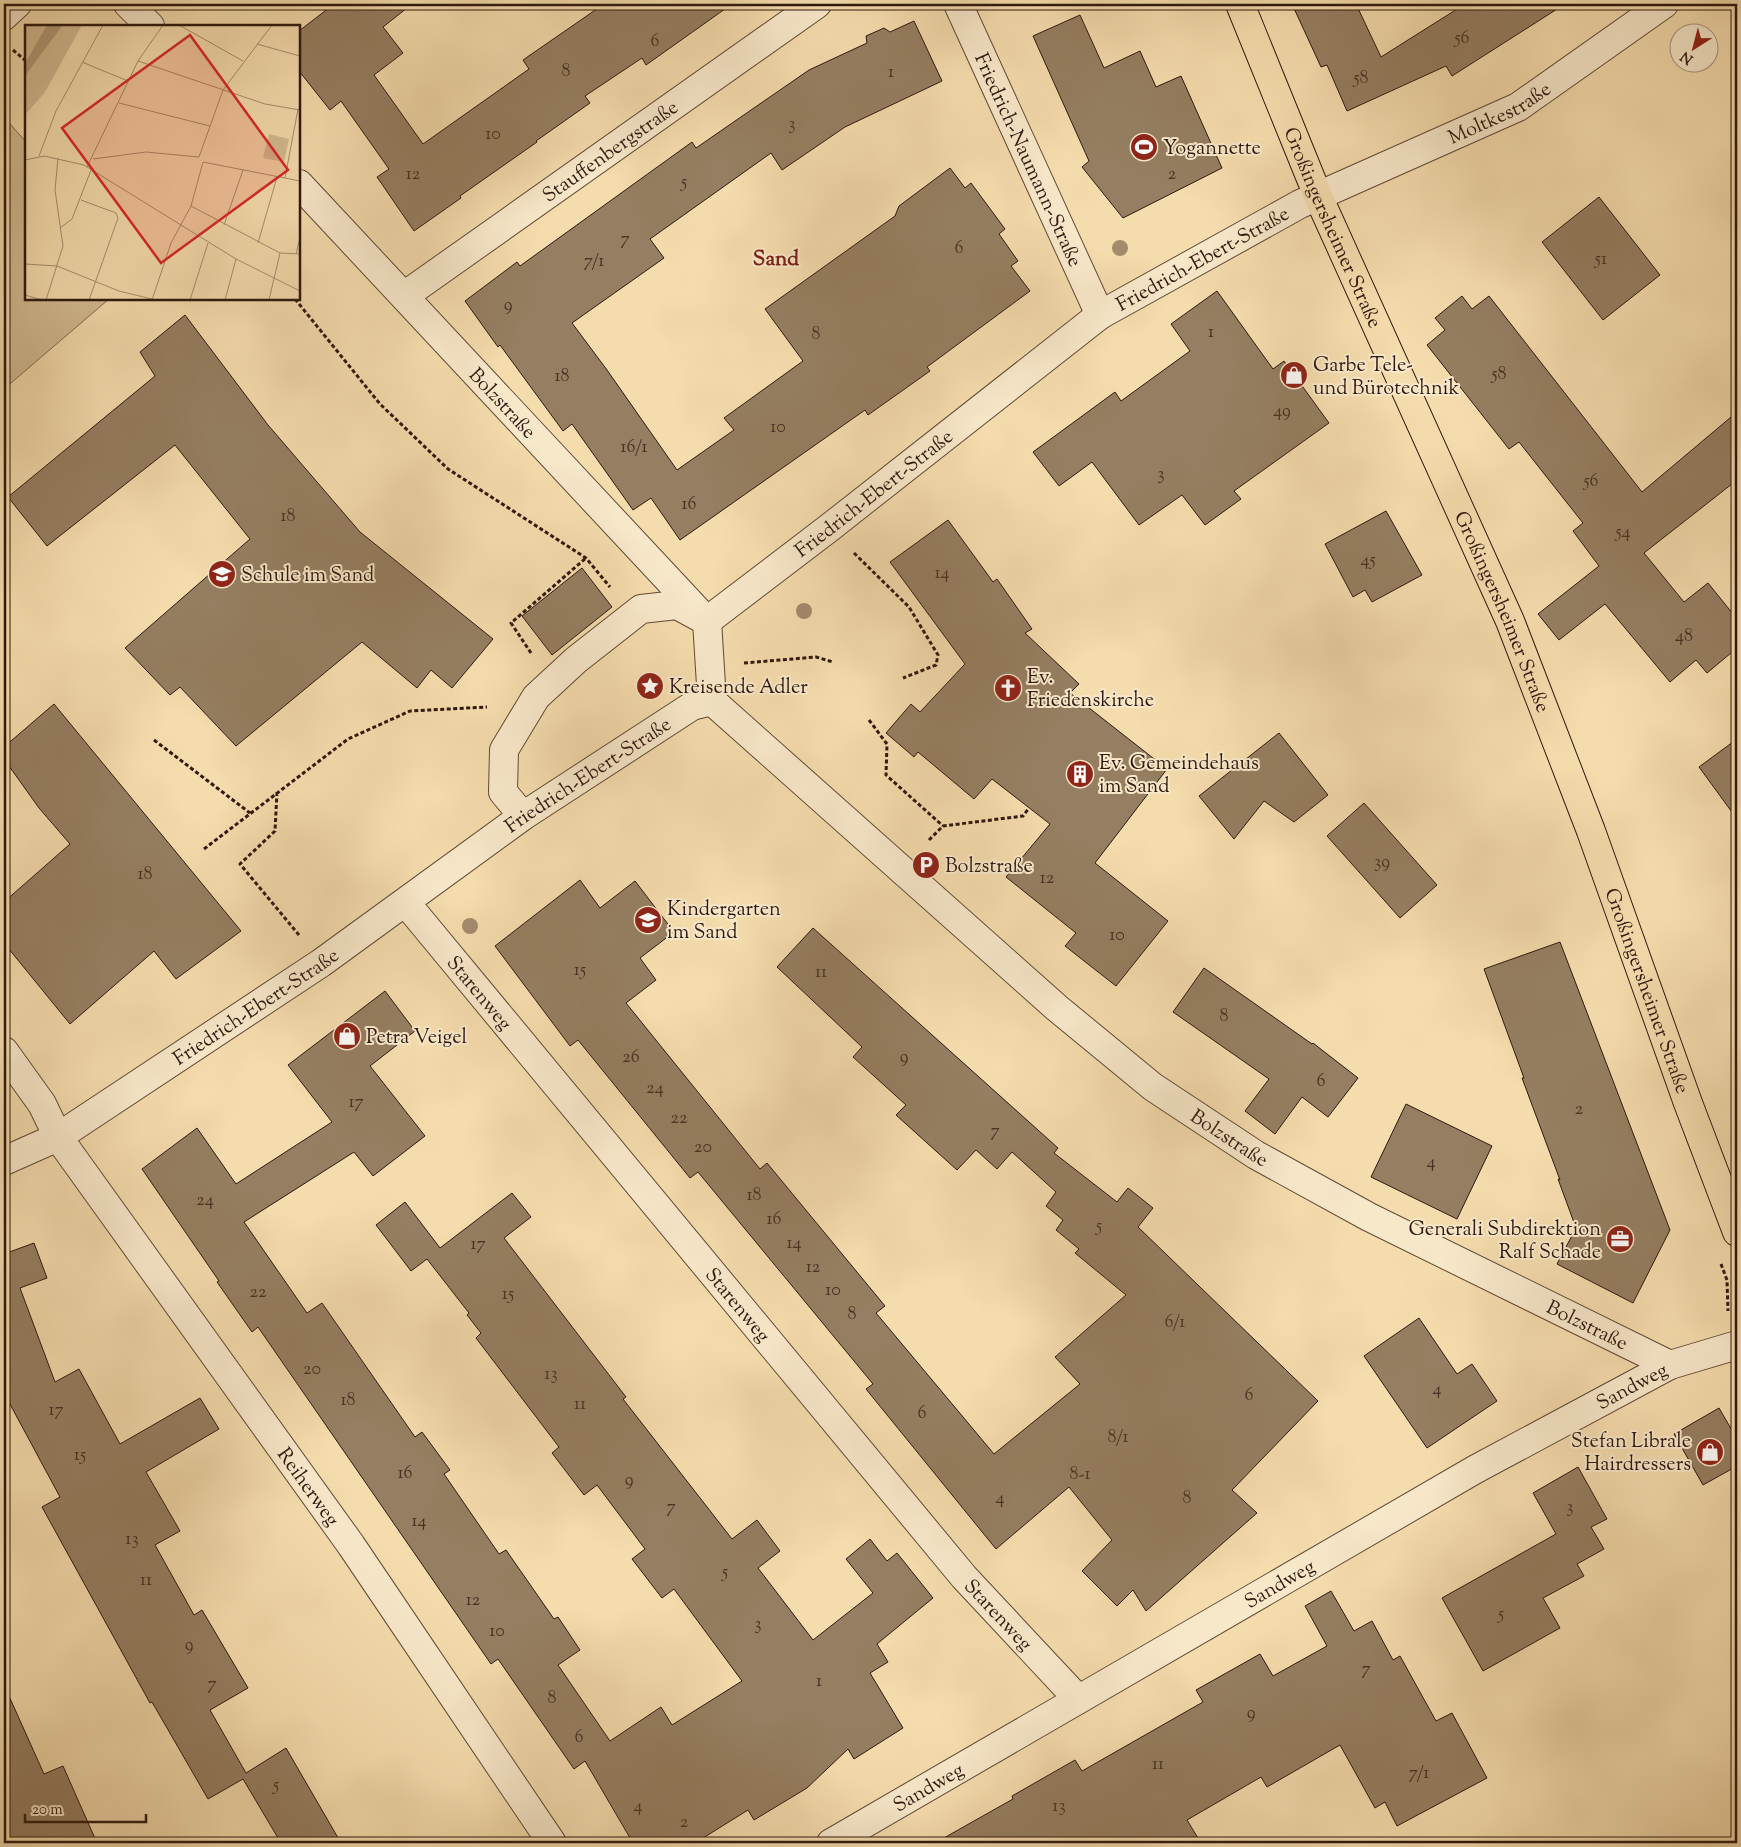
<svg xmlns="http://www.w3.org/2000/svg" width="1741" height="1847" viewBox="0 0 1741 1847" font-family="'Sorts Mill Goudy',serif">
	<rect width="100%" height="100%" fill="#f5dcad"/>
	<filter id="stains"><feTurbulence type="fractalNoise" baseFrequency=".004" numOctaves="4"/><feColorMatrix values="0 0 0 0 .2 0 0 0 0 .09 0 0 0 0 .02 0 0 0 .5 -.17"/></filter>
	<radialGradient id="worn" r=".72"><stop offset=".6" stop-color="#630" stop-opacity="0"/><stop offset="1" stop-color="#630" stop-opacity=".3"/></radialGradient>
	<path fill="#d3bb92" stroke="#806a50" d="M4 117 26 142V299H109L4 389Z"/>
	<path fill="#957e61" stroke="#2e180f" d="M334 4H412L383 27 403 53 374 75 423 144 529 69 523 60 604 4H732L646 65 642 58 585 96 590 103 536 141 537 142 460 196 461 198 414 231 377 177 389 169 341 101 330 110 299 71V31Z
		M1292 4H1356L1381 57 1465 4H1565L1452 76 1446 66 1347 111 1327 65 1321 67Z
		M1080 15 1104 68 1140 51 1156 87 1181 76 1222 168 1123 218 1082 167 1089 161 1033 36Z
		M914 21 942 81 845 127 782 170 771 153 650 239 664 258 572 323 607 370 677 470 734 430 724 418 803 361 765 309 895 216 899 206 950 168 965 188 971 183 1005 229 999 234 1018 261 1011 266 1030 291 927 367 930 371 868 415 865 410 680 540 651 498 633 510 572 424 563 431 500 345 498 347 465 301 517 262 520 266 692 142 696 148 809 70 867 43 866 36 884 28 890 32Z
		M1599 197 1660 275 1603 320 1542 242Z
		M1217 291 1273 369 1284 361 1329 423 1234 491 1241 499 1205 525 1182 495 1139 525 1092 462 1059 486 1033 452 1115 392 1121 401 1190 351 1171 324Z
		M1462 296 1472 309 1489 296 1642 492 1737 412V480L1644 553 1684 602 1708 583 1737 619V648L1707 673 1696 660 1670 682 1605 604 1559 640 1538 614 1599 566 1573 531 1583 523 1519 442 1509 449 1427 345 1445 330 1435 318Z
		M185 315 268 425 360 532 493 639 452 688 431 670 417 688 362 642 236 746 180 687 170 695 125 648 250 539 175 445 47 546 8 497 155 376 140 352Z
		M1386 511 1422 575 1372 602 1365 590 1353 597 1325 544Z
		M948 520 993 582 997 579 1032 629 1025 633 1079 684 1070 693 1167 769 1095 863 1168 921 1116 986 1065 946 1076 933 1006 877 1050 824 992 779 974 799 918 752 914 757 886 733 911 704 920 712 965 664 890 562Z
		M582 568 612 607 552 655 522 616Z
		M54 704 241 931 176 979 154 951 70 1024 4 943V902L70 844 39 808 4 759V747Z
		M1279 733 1328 795 1294 822 1264 801 1234 839 1199 796Z
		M1737 739V819L1699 767Z
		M1364 803 1437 885 1400 918 1327 836Z
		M580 880 600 908 635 881 674 932 640 958 656 980 626 1003 760 1169 767 1163 885 1306 876 1313 994 1454 1080 1384 1055 1357 1126 1295 1075 1253 1079 1249 1056 1230 1063 1220 1046 1206 1056 1192 1012 1152 997 1169 976 1150 957 1170 896 1115 906 1105 853 1057 862 1047 777 967 813 928 1058 1148 1054 1153 1117 1202 1128 1188 1153 1208 1138 1227 1318 1401 1232 1490 1257 1513 1146 1611 1133 1590 1117 1606 1082 1571 1112 1540 1069 1487 996 1549 866 1389 873 1384 698 1172 690 1178 578 1040 570 1046 495 946Z
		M1560 942 1670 1230 1633 1303 1557 1264 1576 1228 1558 1179 1560 1180 1522 1078H1524L1484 969Z
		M1204 968 1312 1044 1313 1043 1358 1078 1328 1117 1302 1097 1275 1134 1245 1111 1269 1079 1173 1012Z
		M385 991 415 1031 370 1066 425 1136 373 1176 354 1152 244 1222 307 1313 322 1303 415 1437 422 1432 450 1470 444 1474 499 1554 506 1550 554 1619 558 1617 580 1650 558 1665 610 1741 661 1707 672 1725 742 1681 674 1589 662 1598 632 1559 645 1549 597 1485 584 1495 552 1453 559 1447 476 1338 481 1333 467 1315 469 1313 427 1259 411 1271 376 1225 405 1202 440 1248 512 1193 531 1217 504 1238 626 1397 623 1399 732 1539 757 1520 780 1551 758 1568 813 1640 873 1593 846 1559 870 1539 887 1561 897 1553 933 1598 877 1644 888 1662 870 1673 903 1728 854 1759 848 1749 807 1788 754 1820 748 1810 695 1843H633L585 1761 574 1769 498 1659 491 1664 258 1327 252 1332 217 1282 219 1281 142 1169 197 1128 236 1184 332 1122 288 1065Z
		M1406 1104 1492 1146 1457 1219 1371 1177Z
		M34 1243 47 1278 20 1288 55 1382 79 1369 120 1444 200 1398 219 1429 146 1472 180 1531 155 1545 194 1615 202 1610 248 1688 210 1710 246 1773 286 1748 341 1843H281L243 1779 208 1799 152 1702 150 1703 42 1507 60 1497 4 1393V1254Z
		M1419 1318 1457 1374 1472 1364 1497 1401 1427 1448 1364 1356Z
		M1719 1408 1737 1439V1466L1703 1485 1674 1434Z
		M1578 1467 1607 1519 1591 1527 1604 1549 1577 1564 1584 1576 1543 1598 1560 1628 1483 1671 1442 1598 1556 1534 1533 1493Z
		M1331 1591 1354 1631 1372 1621 1393 1660 1400 1656 1436 1721 1452 1713 1487 1778 1397 1826 1385 1802 1375 1808 1340 1745 1267 1787 1261 1777 1187 1820 1201 1843H935L1013 1799 1012 1796 1075 1760 1082 1771 1203 1702 1196 1690 1260 1654 1273 1676 1327 1646 1305 1606Z
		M4 1685 44 1774 63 1766 97 1843H4Z"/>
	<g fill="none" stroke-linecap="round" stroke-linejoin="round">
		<g stroke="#604936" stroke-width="30">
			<g id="minor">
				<path d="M128 4 150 26"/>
				<path id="s1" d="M958 4 1100 315"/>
				<path d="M4 16 17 4"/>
				<path id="s2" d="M299 184 707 621"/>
				<path id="s3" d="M404 296 817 4"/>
				<path id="s4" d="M707 621 829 528 1100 315 1300 204 1518 107 1664 4"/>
				<path d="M707 621 712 701"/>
				<path id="s5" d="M712 701 1057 1008 1153 1087 1256 1155 1369 1217 1670 1365"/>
				<path d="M523 816 503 792 504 750 536 697 576 660 641 609 677 605 701 618"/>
				<path id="s6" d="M406 903 964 1577 1078 1699"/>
				<path id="s7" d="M4 1051 42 1104 58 1137 351 1545 552 1843"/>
				<path id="s8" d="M4 1161 58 1137 321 963 523 816 692 706 712 701"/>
				<path id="s9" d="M831 1843 1476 1469 1670 1365 1737 1345"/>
			</g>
		</g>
		<g stroke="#2e180f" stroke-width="30">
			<g id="major">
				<path id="s10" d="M1240 4 1318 196 1510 621 1591 831 1688 1103 1737 1232"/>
			</g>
		</g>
		<path stroke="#2e180f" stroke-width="3" stroke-dasharray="4 2.5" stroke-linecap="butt" d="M13 50 26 61
			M295 299 380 404 448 469 586 558 610 587
			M854 553 909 607 938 655 936 665 903 678
			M531 653 511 623 586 558
			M744 663 816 657 833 662
			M869 720 887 744 886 775 943 826
			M154 740 250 813
			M277 792 275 831 240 864 299 935
			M929 840 943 826 1023 816 1029 808
			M204 849 348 739 410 711 487 707
			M1721 1264 1727 1280 1728 1311"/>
		<use href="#minor" stroke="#f8e8ca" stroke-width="28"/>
		<use href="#major" stroke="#f5dcad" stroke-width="28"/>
	</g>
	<g fill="#a38b6c">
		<circle cx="1120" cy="248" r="8"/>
		<circle cx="804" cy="611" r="8"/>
		<circle cx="470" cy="926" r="8"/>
	</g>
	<defs>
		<g id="stadium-disc" transform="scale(1.4375)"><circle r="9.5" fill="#8f2418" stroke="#f8e8ca"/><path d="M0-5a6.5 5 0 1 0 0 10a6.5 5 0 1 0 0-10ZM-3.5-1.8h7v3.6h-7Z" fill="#fff"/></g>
		<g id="shop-disc" transform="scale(1.4375)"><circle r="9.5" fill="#8f2418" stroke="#f8e8ca"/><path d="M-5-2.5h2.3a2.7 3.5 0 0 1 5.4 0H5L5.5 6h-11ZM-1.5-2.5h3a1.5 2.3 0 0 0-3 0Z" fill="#fff"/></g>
		<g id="school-disc" transform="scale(1.4375)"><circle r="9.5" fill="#8f2418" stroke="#f8e8ca"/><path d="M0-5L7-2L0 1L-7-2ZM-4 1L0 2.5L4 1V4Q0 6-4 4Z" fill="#fff"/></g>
		<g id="sight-disc" transform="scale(1.4375)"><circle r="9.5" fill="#8f2418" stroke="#f8e8ca"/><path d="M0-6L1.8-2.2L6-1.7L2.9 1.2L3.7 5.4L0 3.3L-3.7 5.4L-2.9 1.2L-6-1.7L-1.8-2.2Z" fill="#fff"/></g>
		<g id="church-disc" transform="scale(1.4375)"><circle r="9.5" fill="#8f2418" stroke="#f8e8ca"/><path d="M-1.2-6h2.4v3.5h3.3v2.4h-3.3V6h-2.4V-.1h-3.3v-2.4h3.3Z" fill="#fff"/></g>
		<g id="building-disc" transform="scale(1.4375)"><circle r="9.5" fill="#8f2418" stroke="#f8e8ca"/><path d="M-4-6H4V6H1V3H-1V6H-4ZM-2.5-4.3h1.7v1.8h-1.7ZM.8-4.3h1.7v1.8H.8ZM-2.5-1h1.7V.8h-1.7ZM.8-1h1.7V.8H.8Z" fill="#fff"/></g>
		<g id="parking-disc" transform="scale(1.4375)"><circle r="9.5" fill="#8f2418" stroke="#f8e8ca"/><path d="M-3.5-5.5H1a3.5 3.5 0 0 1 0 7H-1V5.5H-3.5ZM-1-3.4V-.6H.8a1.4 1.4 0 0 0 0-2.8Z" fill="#fff"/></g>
		<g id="office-disc" transform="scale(1.4375)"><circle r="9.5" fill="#8f2418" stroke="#f8e8ca"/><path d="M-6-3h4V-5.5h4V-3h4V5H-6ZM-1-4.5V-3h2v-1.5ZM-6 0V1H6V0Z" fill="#fff"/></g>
	</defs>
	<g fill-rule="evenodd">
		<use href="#stadium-disc" x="1144" y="147"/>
		<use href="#shop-disc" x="1294" y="375"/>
		<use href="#school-disc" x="222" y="574"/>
		<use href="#sight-disc" x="650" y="686"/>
		<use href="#church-disc" x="1008" y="688"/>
		<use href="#building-disc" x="1080" y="774"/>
		<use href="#parking-disc" x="926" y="865"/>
		<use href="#school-disc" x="648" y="920"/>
		<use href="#shop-disc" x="347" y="1036"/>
		<use href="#office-disc" x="1620" y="1239"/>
		<use href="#shop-disc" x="1710" y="1452"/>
	</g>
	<g text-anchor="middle" stroke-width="4" stroke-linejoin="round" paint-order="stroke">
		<g font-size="18" fill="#483224">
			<text x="1462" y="43">56</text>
			<text x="655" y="46">6</text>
			<text x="566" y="76">8</text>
			<text x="891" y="77">1</text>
			<text x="1361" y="83">58</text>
			<text x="792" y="129">3</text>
			<text x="493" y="139">10</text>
			<text x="413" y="179">12</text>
			<text x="1172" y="179">2</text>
			<text x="684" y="187">5</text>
			<text x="625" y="244">7</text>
			<text x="959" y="253">6</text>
			<text x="1601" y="264">51</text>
			<text x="594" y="266">7/1</text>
			<text x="508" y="310">9</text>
			<text x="1211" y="337">1</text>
			<text x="816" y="339">8</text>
			<text x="1499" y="379">58</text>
			<text x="562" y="381">18</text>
			<text x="1282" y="416">49</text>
			<text x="778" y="432">10</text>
			<text x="634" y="452">16/1</text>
			<text x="1161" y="479">3</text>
			<text x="1591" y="486">56</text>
			<text x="689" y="509">16</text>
			<text x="288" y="521">18</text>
			<text x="1623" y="537">54</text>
			<text x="1368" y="565">45</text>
			<text x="942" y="578">14</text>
			<text x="1684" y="641">48</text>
			<text x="1382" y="867">39</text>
			<text x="145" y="879">18</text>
			<text x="1047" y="883">12</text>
			<text x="1117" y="940">10</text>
			<text x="580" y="975">15</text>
			<text x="821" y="977">11</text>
			<text x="1224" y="1021">8</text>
			<text x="631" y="1062">26</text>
			<text x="904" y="1062">9</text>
			<text x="1321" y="1086">6</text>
			<text x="655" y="1093">24</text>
			<text x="356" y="1107">17</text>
			<text x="1579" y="1114">2</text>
			<text x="679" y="1123">22</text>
			<text x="995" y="1136">7</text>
			<text x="703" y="1152">20</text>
			<text x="1431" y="1167">4</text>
			<text x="754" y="1200">18</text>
			<text x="205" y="1205">24</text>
			<text x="774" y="1224">16</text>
			<text x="1099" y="1231">5</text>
			<text x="794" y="1248">14</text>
			<text x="478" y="1249">17</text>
			<text x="813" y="1272">12</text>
			<text x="833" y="1295">10</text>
			<text x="258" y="1297">22</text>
			<text x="508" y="1299">15</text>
			<text x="852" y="1319">8</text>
			<text x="1175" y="1327">6/1</text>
			<text x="312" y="1374">20</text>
			<text x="551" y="1379">13</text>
			<text x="1437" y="1394">4</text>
			<text x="1249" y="1400">6</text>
			<text x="348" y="1405">18</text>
			<text x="580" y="1409">11</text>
			<text x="56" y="1415">17</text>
			<text x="922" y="1418">6</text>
			<text x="1118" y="1442">8/1</text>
			<text x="80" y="1460">15</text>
			<text x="405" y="1478">16</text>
			<text x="1080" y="1479">8-1</text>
			<text x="629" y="1485">9</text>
			<text x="1000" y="1503">4</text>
			<text x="1187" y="1503">8</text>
			<text x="671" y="1512">7</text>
			<text x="1570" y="1512">3</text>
			<text x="419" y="1526">14</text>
			<text x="132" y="1544">13</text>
			<text x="725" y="1577">5</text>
			<text x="146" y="1585">11</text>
			<text x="473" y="1605">12</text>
			<text x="1501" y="1619">5</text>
			<text x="758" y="1629">3</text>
			<text x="497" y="1636">10</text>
			<text x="189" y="1650">9</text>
			<text x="1366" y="1674">7</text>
			<text x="819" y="1686">1</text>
			<text x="212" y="1689">7</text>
			<text x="552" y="1703">8</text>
			<text x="1251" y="1718">9</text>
			<text x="579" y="1742">6</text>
			<text x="1158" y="1769">11</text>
			<text x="1419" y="1778">7/1</text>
			<text x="276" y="1790">5</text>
			<text x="638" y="1811">4</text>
			<text x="1059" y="1811">13</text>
			<text x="684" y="1827">2</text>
		</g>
		<g font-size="20" fill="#2e180f" stroke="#f8e8ca">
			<text dy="7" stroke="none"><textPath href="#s4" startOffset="946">Moltkestraße</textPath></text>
			<text dy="7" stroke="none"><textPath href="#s3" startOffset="252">Stauffenbergstraße</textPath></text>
			<text dy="7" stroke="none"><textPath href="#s1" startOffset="171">Friedrich-Naumann-Straße</textPath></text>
			<text dy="7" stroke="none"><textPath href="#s10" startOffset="242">Großingersheimer Straße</textPath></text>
			<text dy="7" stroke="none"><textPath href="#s4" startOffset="615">Friedrich-Ebert-Straße</textPath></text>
			<text dy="7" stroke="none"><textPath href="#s2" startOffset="299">Bolzstraße</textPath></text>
			<text dy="7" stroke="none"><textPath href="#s4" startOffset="210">Friedrich-Ebert-Straße</textPath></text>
			<text dy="7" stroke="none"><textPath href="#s10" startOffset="662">Großingersheimer Straße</textPath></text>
			<text dy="7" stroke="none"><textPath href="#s8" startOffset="701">Friedrich-Ebert-Straße</textPath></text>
			<text dy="7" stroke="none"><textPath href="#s10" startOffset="1068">Großingersheimer Straße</textPath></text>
			<text dy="7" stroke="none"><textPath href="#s6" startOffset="116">Starenweg</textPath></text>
			<text dy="7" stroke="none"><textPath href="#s8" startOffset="296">Friedrich-Ebert-Straße</textPath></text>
			<text dy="7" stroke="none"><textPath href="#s5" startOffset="678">Bolzstraße</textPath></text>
			<text dy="7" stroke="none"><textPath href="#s6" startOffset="521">Starenweg</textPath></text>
			<text dy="7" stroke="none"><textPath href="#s5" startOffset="1082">Bolzstraße</textPath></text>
			<text dy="7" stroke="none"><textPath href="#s9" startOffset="922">Sandweg</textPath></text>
			<text dy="7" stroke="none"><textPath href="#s7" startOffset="532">Reiherweg</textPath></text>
			<text dy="7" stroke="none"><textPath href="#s9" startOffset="518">Sandweg</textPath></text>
			<text dy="7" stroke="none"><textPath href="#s6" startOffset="926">Starenweg</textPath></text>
			<text dy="7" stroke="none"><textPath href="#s9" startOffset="112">Sandweg</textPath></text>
		</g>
		<g font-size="20" fill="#2e180f" stroke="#f8e8ca" text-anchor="start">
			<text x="1163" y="154">Yogannette</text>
			<text x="1313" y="371">Garbe Tele-<tspan x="1313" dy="23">und Bürotechnik</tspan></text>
			<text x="241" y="581">Schule im Sand</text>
			<text x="1027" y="683">Ev.<tspan x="1027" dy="23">Friedenskirche</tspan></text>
			<text x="669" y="693">Kreisende Adler</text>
			<text x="1099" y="769">Ev. Gemeindehaus<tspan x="1099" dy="23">im Sand</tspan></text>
			<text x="945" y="872">Bolzstraße</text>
			<text x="667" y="915">Kindergarten<tspan x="667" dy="23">im Sand</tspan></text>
			<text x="366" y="1043">Petra Veigel</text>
			<text x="1601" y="1235" text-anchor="end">Generali Subdirektion<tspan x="1601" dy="23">Ralf Schade</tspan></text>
			<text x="1691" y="1447" text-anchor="end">Stefan Librale<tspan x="1691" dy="23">Hairdressers</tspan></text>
		</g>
		<g font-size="21" font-weight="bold" fill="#7a1f14" stroke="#f8e8ca">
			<text x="776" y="265">Sand</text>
		</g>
	</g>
	<g transform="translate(25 25)">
		<rect width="275" height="275" fill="#f5dcad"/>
		<path d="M0 0H22L0 38ZM38 0H57L20 67 0 90V51ZM244 109 264 114 259 137 238 133Z" fill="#d3bb92"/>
		<path d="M22 0H38L0 51V38Z" fill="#b19977"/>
		<path fill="none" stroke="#a58e6e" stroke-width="1" d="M154 0 218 36M232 19 275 31M113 36 240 79 275 85M57 37 103 56M94 78 185 101M14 131 31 86 78 0M174 132 198 65 247 0M68 134 121 127 174 132M0 135 19 131 59 140 211 234 275 266M178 137 275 156M62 142 113 36 138 0M260 153 273 84M56 175 91 188 93 193 64 275M166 181 255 228 275 229M199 200 218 145M35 203 47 194 66 145M233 218 252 152M271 229 275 213M0 239 32 241 94 266 127 274M0 270 17 275M21 275 38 221 30 165 33 133M127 275 146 218 166 181 178 137M165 275 183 218M200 275 211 234M244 275 255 228"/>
		<path fill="#d62828" fill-opacity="0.15" stroke="#d62828" stroke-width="2.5" d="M165 10 263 145 136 238 37 103Z"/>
		<rect width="275" height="275" fill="none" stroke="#2e180f" stroke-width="2.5"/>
	</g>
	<rect width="1741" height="1847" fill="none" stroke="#f5dcad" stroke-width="20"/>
	<rect x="5" y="5" width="1731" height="1837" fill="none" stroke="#2e180f" stroke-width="2.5"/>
	<rect x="10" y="10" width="1721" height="1827" fill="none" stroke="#2e180f"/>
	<g transform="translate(1694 48) rotate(216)"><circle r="24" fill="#f8e8ca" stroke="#a7957f"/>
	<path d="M0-4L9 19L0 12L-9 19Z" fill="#8f2418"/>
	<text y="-8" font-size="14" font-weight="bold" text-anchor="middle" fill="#2e180f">N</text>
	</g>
	<path d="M25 1814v8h121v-8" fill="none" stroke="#2e180f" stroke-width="2.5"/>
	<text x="32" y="1814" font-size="15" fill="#2e180f" stroke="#f8e8ca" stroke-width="4" paint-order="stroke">20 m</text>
	<rect width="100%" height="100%" filter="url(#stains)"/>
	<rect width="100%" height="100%" fill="url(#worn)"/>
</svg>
